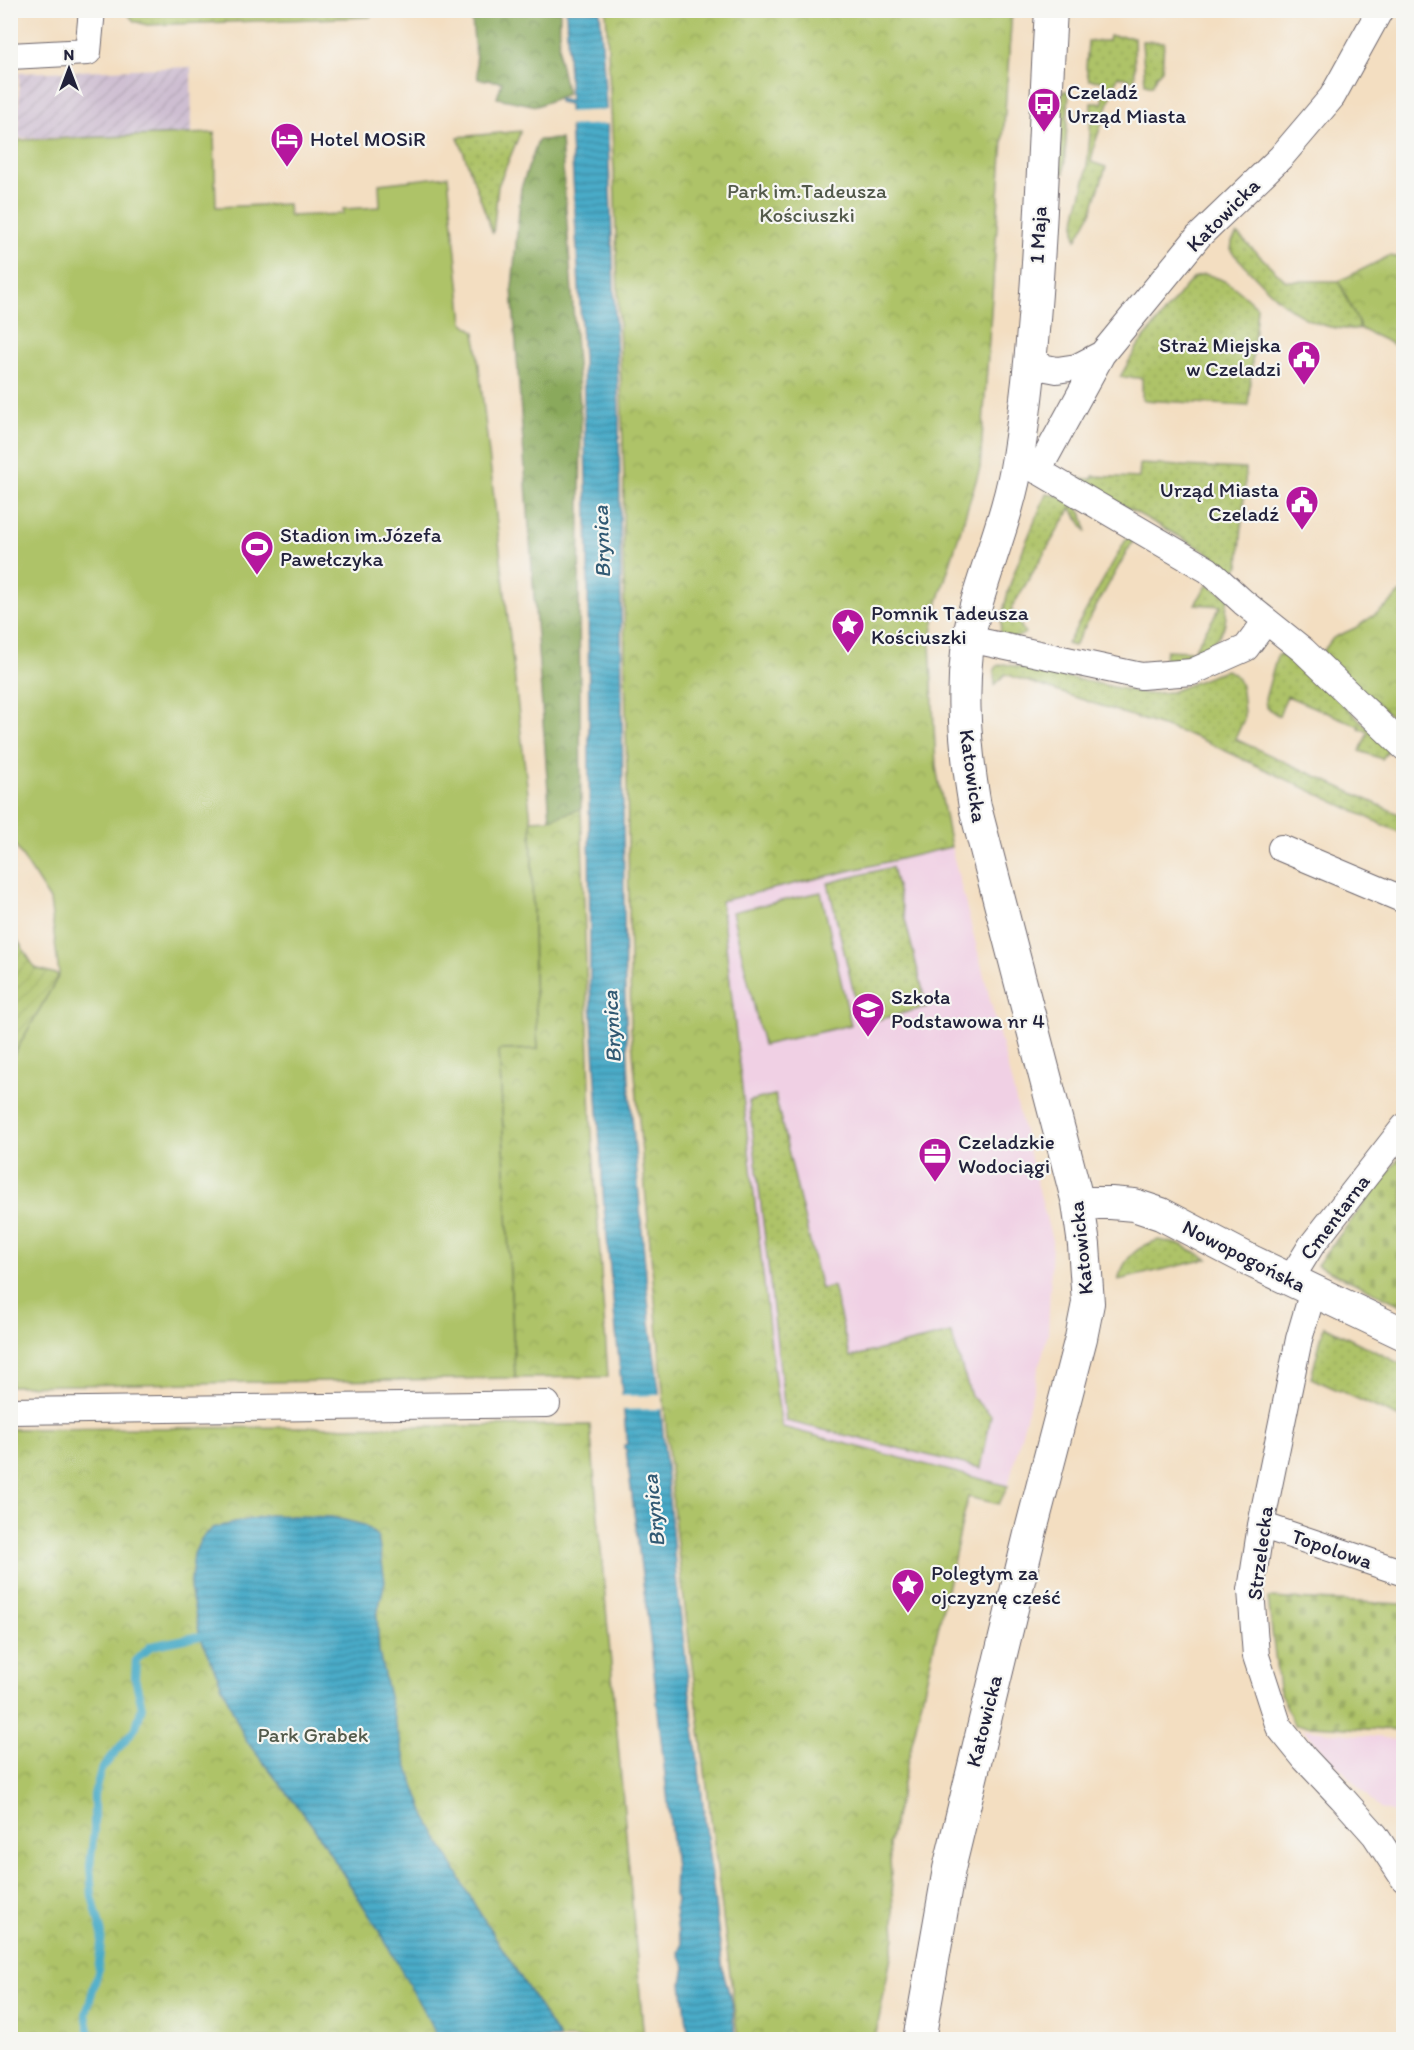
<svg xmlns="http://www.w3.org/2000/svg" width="1414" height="2050" viewBox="0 0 1414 2050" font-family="Itim,sans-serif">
	<defs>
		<pattern id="industrial-furrows" width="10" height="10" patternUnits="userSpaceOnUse" patternTransform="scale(1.5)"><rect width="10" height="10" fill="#cebed1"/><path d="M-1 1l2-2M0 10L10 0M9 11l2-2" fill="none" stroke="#b1a3b4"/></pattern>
		<pattern id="grass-dots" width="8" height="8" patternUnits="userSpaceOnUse" patternTransform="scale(1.5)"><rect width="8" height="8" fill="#aec368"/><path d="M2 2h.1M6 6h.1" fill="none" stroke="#95a75b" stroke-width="1.8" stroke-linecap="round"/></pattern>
		<pattern id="forest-crowns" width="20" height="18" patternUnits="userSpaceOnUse" patternTransform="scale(1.5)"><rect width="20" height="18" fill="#8aa95c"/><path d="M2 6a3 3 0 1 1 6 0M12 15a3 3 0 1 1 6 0" fill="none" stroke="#70894d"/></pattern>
		<pattern id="cemetery-stones" width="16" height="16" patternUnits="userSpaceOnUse" patternTransform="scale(1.5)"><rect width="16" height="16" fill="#aec368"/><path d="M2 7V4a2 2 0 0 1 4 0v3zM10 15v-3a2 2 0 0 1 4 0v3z" fill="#95a75b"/></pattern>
		<pattern id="park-crowns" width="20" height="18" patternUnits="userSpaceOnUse" patternTransform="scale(1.5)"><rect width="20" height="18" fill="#aec368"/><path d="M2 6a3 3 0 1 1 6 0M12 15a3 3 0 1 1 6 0" fill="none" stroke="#95a75b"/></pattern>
		<pattern id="garden-furrows" width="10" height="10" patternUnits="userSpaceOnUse" patternTransform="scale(1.5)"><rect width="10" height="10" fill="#aec368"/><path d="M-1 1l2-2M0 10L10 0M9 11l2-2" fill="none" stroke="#95a75b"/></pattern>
		<pattern id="water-rules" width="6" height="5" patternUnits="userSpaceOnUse" patternTransform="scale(1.5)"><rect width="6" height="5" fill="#48abc8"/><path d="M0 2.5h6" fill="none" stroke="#3c8ba4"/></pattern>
	</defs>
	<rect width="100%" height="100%" fill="#f6f6f2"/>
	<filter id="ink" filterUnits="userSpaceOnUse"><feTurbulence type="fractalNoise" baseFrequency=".0167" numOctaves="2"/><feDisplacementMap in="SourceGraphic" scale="12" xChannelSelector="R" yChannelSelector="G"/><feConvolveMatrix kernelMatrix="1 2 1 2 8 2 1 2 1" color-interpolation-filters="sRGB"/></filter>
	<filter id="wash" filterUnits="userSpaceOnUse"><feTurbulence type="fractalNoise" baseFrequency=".008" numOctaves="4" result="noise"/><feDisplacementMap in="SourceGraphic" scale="24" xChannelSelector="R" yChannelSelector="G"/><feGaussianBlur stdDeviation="1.35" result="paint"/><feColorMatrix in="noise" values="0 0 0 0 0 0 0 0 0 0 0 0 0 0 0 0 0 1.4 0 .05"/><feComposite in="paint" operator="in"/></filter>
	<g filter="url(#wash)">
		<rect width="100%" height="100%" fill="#f3dec1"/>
		<path fill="#f0d0e4" d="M951 847 1052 1241 1048 1333 1008 1486 782 1428 776 1390 721 901Z
			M1302 1729 1403 1740V1815L1380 1809Z"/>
		<path fill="url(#industrial-furrows)" d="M191 67 192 136 19 138V73Z"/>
		<path fill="url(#grass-dots)" stroke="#687252" stroke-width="1.5" d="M125 11H374L370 17 147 25 134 21Z
			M1109 36 1134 37 1135 81 1118 76 1095 143 1091 162 1106 167 1091 213 1076 240C1071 217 1083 196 1086 174 1089 151 1091 126 1091 103H1103V81L1089 80 1086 68 1088 41H1108Z
			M1142 41 1164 42 1162 70 1156 76 1152 86 1145 84Z
			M1063 91H1069L1064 173 1058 172Z
			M521 131 498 186 493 234 458 137Z
			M1237 234 1286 281H1339L1361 329C1299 333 1270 291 1231 251L1232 242Z
			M1204 274C1228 279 1240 291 1257 307L1248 406 1142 400V378L1120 377 1138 346 1187 285 1194 278Z
			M1140 464 1246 469 1239 566 1233 571 1207 552 1076 479H1092L1093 476 1139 478Z
			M1046 494C1068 495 1086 508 1086 531L1071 508 1011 609 1025 633C1016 640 1010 638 1000 634 1004 586 1028 539 1046 494Z
			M1128 536 1134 539 1074 646 1067 644Z
			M1208 584 1229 598C1225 605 1227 608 1226 616 1225 634 1212 645 1196 651L1192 659 1164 662 1166 650 1193 651 1221 606 1195 604Z
			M1282 653 1289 654 1390 748 1382 759 1360 751 1368 732 1359 728V726L1287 696 1279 716 1266 707 1265 699 1277 656Z
			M1004 664 1147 694 1171 692 1226 670C1245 676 1242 697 1244 714V719L1235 739 1403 816V834L1198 738 1005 674 995 685 994 672 997 666Z
			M892 867 927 1007 861 1024 828 883Z
			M775 1095 821 1289 833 1286 850 1357 951 1333 971 1396 991 1415 981 1468 786 1421 749 1101Z
			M1159 1240 1182 1245 1208 1259 1118 1280C1124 1258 1137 1246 1159 1240Z
			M1324 1326 1403 1365V1408L1400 1418 1311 1378Z"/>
		<path fill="url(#forest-crowns)" stroke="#56664c" stroke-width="1.5" d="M471 11H560L559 58 567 94 537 106 497 98 502 82 478 79Z
			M561 139 581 419 579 600 581 809 550 819 512 288 521 188 538 140Z"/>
		<path fill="url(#cemetery-stones)" stroke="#687252" stroke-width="1.5" d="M1403 1153V1306L1317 1265Z
			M1268 1598 1403 1604V1731L1294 1725 1279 1688Z"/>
		<path fill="url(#park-crowns)" stroke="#687252" stroke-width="1.5" d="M606 11H1012L980 468 938 602 930 643 936 767 951 847 721 901 776 1390 782 1427 1008 1486 999 1504 968 1497 889 1844 895 1937 875 2039H738L675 1527 631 1029 623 536 624 477 614 171Z
			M1389 256 1403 258V349L1361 329 1339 281Z
			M1403 590V727L1322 653 1333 638 1355 628 1386 607Z
			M581 809 591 1119 608 1377 515 1378 499 1050 538 1049 534 983 531 820 550 819Z
			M590 1425 644 2039H11L10 1429Z"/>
		<path fill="url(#garden-furrows)" stroke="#687252" stroke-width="1.5" d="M11 930 35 968 59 975 11 1060Z"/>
		<path fill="#aec368" stroke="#687252" stroke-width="1.5" d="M214 133 216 207 288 204 289 216 343 214V209L380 207 379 184 448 176 463 322 475 332 531 820 534 983 538 1049 499 1050 515 1378 11 1386V1060L59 975 50 900 11 839V158L19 140Z
			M821 892 851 1025 763 1045 732 912Z"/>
		<path fill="url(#water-rules)" stroke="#356682" stroke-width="1.5" d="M566 11H600L608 138 619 412 625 996 629 1081 650 1322 659 1390 677 1586 723 1971 732 2003 735 2039H689L682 1983 685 1967 679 1953 682 1943 678 1934 675 1907 676 1899 674 1896 675 1868 651 1646 626 1449 624 1448V1445L627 1444 604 1207 590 985 588 557 583 360 569 104 559 102V99L570 100Z
			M268 1515 332 1517 364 1525 378 1537 385 1581 377 1615 379 1652 394 1719 407 1765 425 1815 476 1907 560 2039H439L380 1932 312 1825 245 1739 200 1636 190 1588 194 1554 201 1539 213 1528Z"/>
		<path fill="#f3dec1" d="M609 110 610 124 567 126 566 112Z
			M662 1395 663 1409 620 1410 619 1396Z"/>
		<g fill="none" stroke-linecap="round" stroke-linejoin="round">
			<path stroke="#48abc8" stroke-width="8" d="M93 2040 90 2035 86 2014 98 1972 102 1934 92 1896 90 1866 94 1829V1795L101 1770 136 1727 142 1707 135 1678 136 1660 151 1646 200 1636"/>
		</g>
	</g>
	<g filter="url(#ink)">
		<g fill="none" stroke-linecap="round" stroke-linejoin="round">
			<g stroke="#6b646a" stroke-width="28">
				<path id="minor" d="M10 56 88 52 92 10
					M1031 365 1057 370 1077 367 1102 354 1198 237 1281 157 1332 97 1380 10
					M1018 459 1208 570 1243 602 1303 650 1404 747
					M1038 471 1102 354
					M969 639 1141 676 1192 672 1246 648 1266 621
					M1281 848 1404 900
					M1290 1280 1311 1246 1404 1127
					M1313 1291 1299 1339 1261 1525 1251 1590 1256 1656 1279 1727 1305 1759 1342 1798 1375 1835 1404 1879
					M10 1411 547 1404
					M1261 1525 1404 1573"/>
			</g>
			<g stroke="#6b646a" stroke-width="34">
				<path id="tertiary" d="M1078 1203H1111L1134 1205 1161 1214 1251 1261 1404 1334
					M919 2040 949 1869 1031 1530 1081 1338 1088 1303 1084 1245 1078 1203 975 807C964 741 958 674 975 609 989 558 1010 510 1018 457 1041 311 1042 158 1051 10"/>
			</g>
			<use href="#minor" stroke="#fff" stroke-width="26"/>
			<use href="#tertiary" stroke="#fff" stroke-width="32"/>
		</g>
	</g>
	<defs>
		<g id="bus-pin" transform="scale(1.725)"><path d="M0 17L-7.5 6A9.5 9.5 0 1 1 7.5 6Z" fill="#b5179e" stroke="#f6f6f2"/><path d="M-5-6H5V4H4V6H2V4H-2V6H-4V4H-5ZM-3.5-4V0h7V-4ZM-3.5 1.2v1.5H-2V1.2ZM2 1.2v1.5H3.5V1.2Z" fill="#fff"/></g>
		<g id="hotel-pin" transform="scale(1.725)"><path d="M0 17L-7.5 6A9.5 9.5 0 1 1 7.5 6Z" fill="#b5179e" stroke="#f6f6f2"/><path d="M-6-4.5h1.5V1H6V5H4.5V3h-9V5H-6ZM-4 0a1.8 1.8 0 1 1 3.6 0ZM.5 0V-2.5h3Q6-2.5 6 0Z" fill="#fff"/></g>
		<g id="civic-pin" transform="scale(1.725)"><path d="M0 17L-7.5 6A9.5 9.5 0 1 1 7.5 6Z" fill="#b5179e" stroke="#f6f6f2"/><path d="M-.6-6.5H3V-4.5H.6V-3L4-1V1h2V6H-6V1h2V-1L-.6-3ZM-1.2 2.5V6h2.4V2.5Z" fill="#fff"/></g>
		<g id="stadium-pin" transform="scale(1.725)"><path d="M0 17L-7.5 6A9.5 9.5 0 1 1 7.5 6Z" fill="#b5179e" stroke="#f6f6f2"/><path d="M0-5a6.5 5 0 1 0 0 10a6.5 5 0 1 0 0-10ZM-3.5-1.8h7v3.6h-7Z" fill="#fff"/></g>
		<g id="sight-pin" transform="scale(1.725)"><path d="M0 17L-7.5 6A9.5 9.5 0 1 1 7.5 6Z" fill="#b5179e" stroke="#f6f6f2"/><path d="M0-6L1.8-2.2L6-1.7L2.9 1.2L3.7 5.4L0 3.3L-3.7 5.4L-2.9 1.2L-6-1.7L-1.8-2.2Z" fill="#fff"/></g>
		<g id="school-pin" transform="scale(1.725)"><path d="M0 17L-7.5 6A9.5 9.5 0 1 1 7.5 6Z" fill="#b5179e" stroke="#f6f6f2"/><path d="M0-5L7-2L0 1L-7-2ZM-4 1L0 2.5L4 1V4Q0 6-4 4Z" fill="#fff"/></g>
		<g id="office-pin" transform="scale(1.725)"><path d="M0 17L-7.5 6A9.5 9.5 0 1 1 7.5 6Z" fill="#b5179e" stroke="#f6f6f2"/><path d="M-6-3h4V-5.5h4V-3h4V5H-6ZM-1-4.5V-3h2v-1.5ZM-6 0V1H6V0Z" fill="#fff"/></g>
	</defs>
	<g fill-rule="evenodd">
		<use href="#bus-pin" x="1044" y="104"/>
		<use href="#hotel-pin" x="287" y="139"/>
		<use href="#civic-pin" x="1304" y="357"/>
		<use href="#civic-pin" x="1302" y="502"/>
		<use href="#stadium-pin" x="257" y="547"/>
		<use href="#sight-pin" x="848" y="625"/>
		<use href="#school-pin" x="868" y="1009"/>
		<use href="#office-pin" x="935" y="1154"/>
		<use href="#sight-pin" x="908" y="1585"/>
	</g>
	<g text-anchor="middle" stroke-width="4.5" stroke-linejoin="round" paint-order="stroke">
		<g font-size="21" fill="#22223b" stroke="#f6f6f2" text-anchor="start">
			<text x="1067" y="99">Czeladź<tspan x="1067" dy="24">Urząd Miasta</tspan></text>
			<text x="310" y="146">Hotel MOSiR</text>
			<text x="1281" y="352" text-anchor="end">Straż Miejska<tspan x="1281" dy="24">w Czeladzi</tspan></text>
			<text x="1279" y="497" text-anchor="end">Urząd Miasta<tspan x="1279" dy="24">Czeladź</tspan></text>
			<text x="280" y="542">Stadion im.Józefa<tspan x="280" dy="24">Pawełczyka</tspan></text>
			<text x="871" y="620">Pomnik Tadeusza<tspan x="871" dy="24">Kościuszki</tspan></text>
			<text x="891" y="1004">Szkoła<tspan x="891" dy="24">Podstawowa nr 4</tspan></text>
			<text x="958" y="1149">Czeladzkie<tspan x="958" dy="24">Wodociągi</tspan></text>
			<text x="931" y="1580">Poległym za<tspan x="931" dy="24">ojczyznę cześć</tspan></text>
		</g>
		<g font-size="21" fill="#535a4b" stroke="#f6f6f2">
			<text x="807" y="198">Park im.Tadeusza<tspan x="807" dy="24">Kościuszki</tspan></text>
			<text x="313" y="1742">Park Grabek</text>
		</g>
		<g font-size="21" fill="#22223b" stroke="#f6f6f2">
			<text transform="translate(1223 215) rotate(-45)" y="7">Katowicka</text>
			<text transform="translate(1038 235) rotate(-87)" y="7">1 Maja</text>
			<text transform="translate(973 776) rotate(82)" y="7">Katowicka</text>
			<text transform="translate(1335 1217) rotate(-53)" y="7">Cmentarna</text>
			<text transform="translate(1081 1248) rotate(-96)" y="7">Katowicka</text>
			<text transform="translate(1244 1256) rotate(27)" y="7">Nowopogońska</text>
			<text transform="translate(1332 1549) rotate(19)" y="7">Topolowa</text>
			<text transform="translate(1260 1553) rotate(-83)" y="7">Strzelecka</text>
			<text transform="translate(984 1721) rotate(-76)" y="7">Katowicka</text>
		</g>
		<g font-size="22" font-style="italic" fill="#315973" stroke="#f6f6f2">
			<text transform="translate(601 542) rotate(-92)" y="8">Brynica</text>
			<text transform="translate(611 1027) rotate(-93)" y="8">Brynica</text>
			<text transform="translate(653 1511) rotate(-96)" y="8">Brynica</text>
		</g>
	</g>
	<rect width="1414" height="2050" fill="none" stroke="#f6f6f2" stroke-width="36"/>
	<g transform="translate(69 69)" stroke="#f6f6f2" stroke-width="4.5" paint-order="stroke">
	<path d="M0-4.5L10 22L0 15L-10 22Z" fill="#22223b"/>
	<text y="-9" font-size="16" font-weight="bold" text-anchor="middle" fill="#22223b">N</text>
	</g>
</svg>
